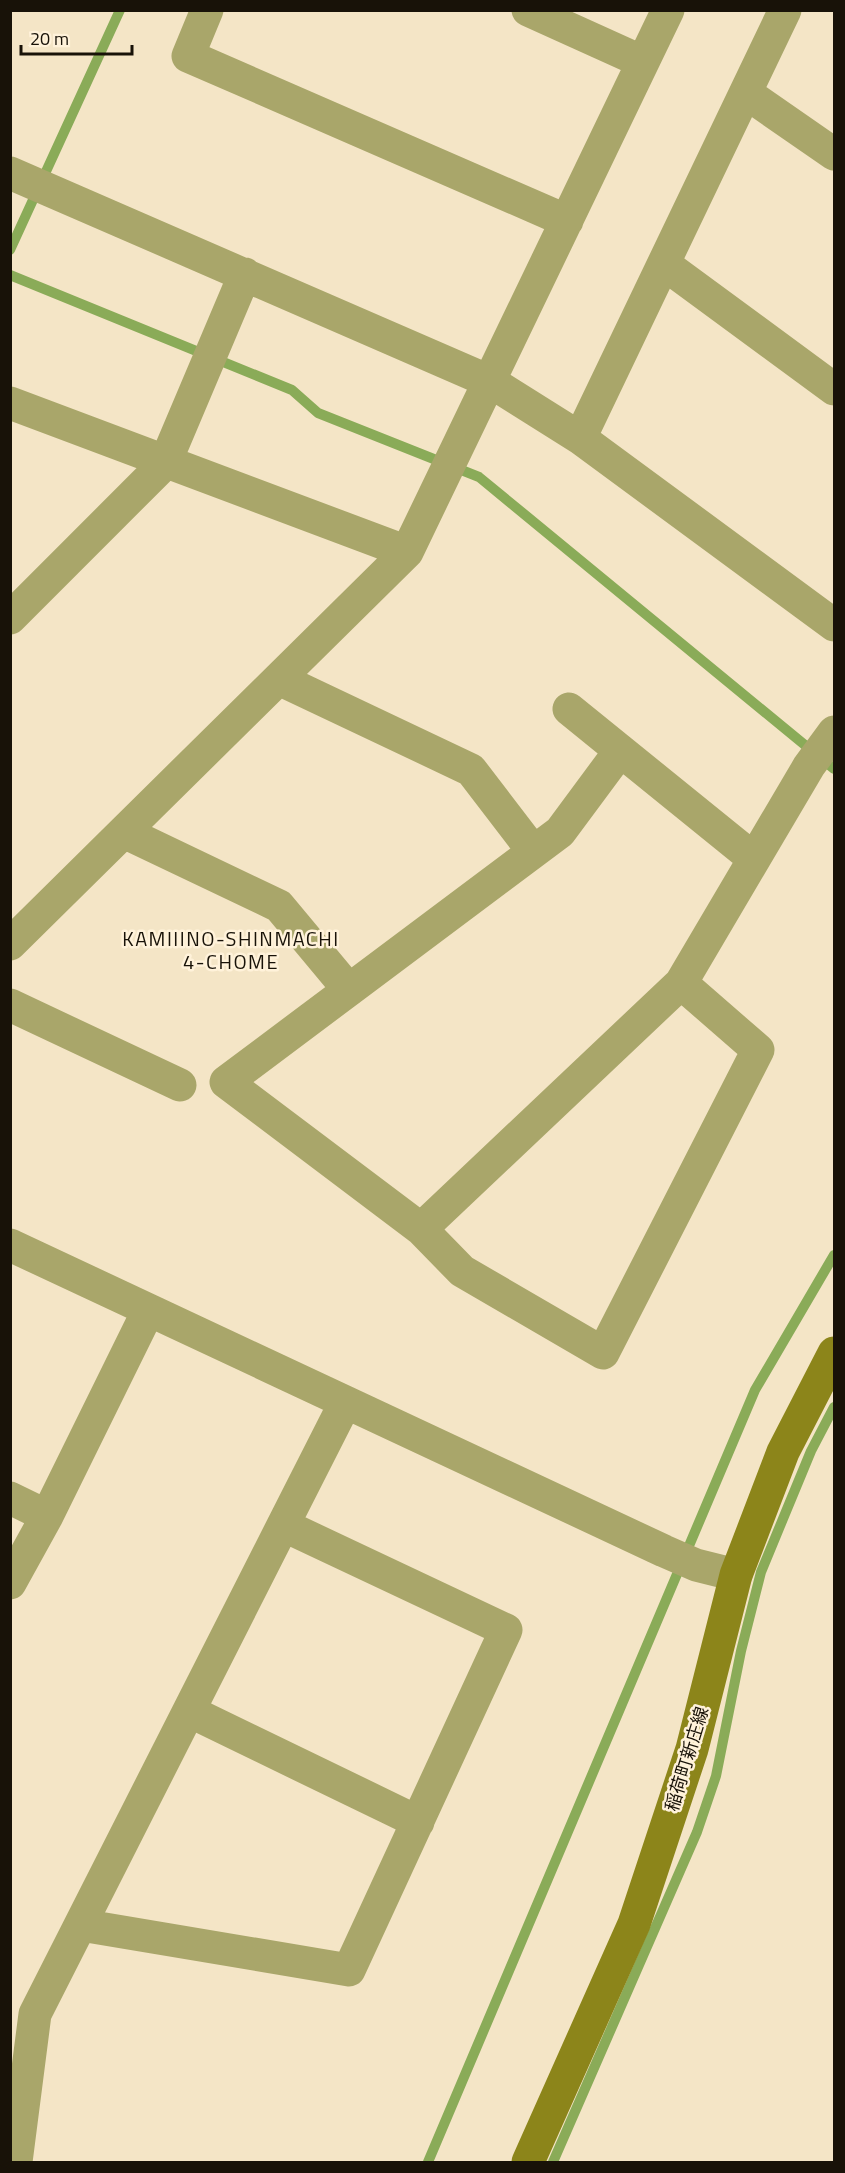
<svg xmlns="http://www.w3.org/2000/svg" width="845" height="2173" viewBox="0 0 845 2173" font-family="'Titillium Web','Noto Sans JP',sans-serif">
	<rect width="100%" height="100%" fill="#f4e5c6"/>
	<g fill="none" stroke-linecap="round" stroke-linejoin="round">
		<path stroke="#8aab58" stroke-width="10" d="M10 250 120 10
			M10 275 292 390 318 413 479 477 834 769
			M428 2162 755 1390 834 1255
			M553 2162 697 1832 716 1776 741 1651 761 1572 811 1451 834 1407"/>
		<path stroke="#a9a66a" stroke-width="33" d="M207 10 188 56 567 221
			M528 10 643 62
			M746 93 834 154
			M10 173 491 382 580 438 834 625
			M664 264 834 389
			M10 403 407 552
			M580 438 785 10
			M10 618 165 463 245 274
			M279 679 471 770 533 851
			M569 709 754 859
			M620 751 560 832 226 1082 421 1229 462 1271 603 1353 758 1050 681 983
			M124 832 279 906 349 990
			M10 944 407 552 668 10
			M10 1005 180 1085
			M421 1229 681 983 809 766 834 732
			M10 1245 664 1551 696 1565 736 1575
			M10 1498 47 1516
			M10 1583 47 1516 148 1311
			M189 1711 418 1822
			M81 1925 349 1970 506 1630 283 1525
			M16 2162 35 2014 345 1403"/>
		<path stroke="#8c851a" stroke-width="33" d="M528 2162 634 1924 692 1749 736 1575 783 1452 834 1353"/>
	</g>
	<g text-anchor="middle" stroke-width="5" stroke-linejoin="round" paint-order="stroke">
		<g font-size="18" fill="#181208" stroke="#fff2da">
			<text transform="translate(687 1759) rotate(-73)" y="6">稲荷町新庄線</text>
		</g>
		<g font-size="20" letter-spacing="1.5" fill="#181208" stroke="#fff2da">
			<text x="231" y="946">KAMIIINO-SHINMACHI<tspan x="231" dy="23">4-CHOME</tspan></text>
		</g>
	</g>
	<rect width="845" height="2173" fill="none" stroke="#181208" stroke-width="24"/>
	<path d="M21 45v9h111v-9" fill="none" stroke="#181208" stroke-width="3"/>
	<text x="30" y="45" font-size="18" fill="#181208" stroke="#fff2da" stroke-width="4.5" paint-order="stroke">20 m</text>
</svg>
